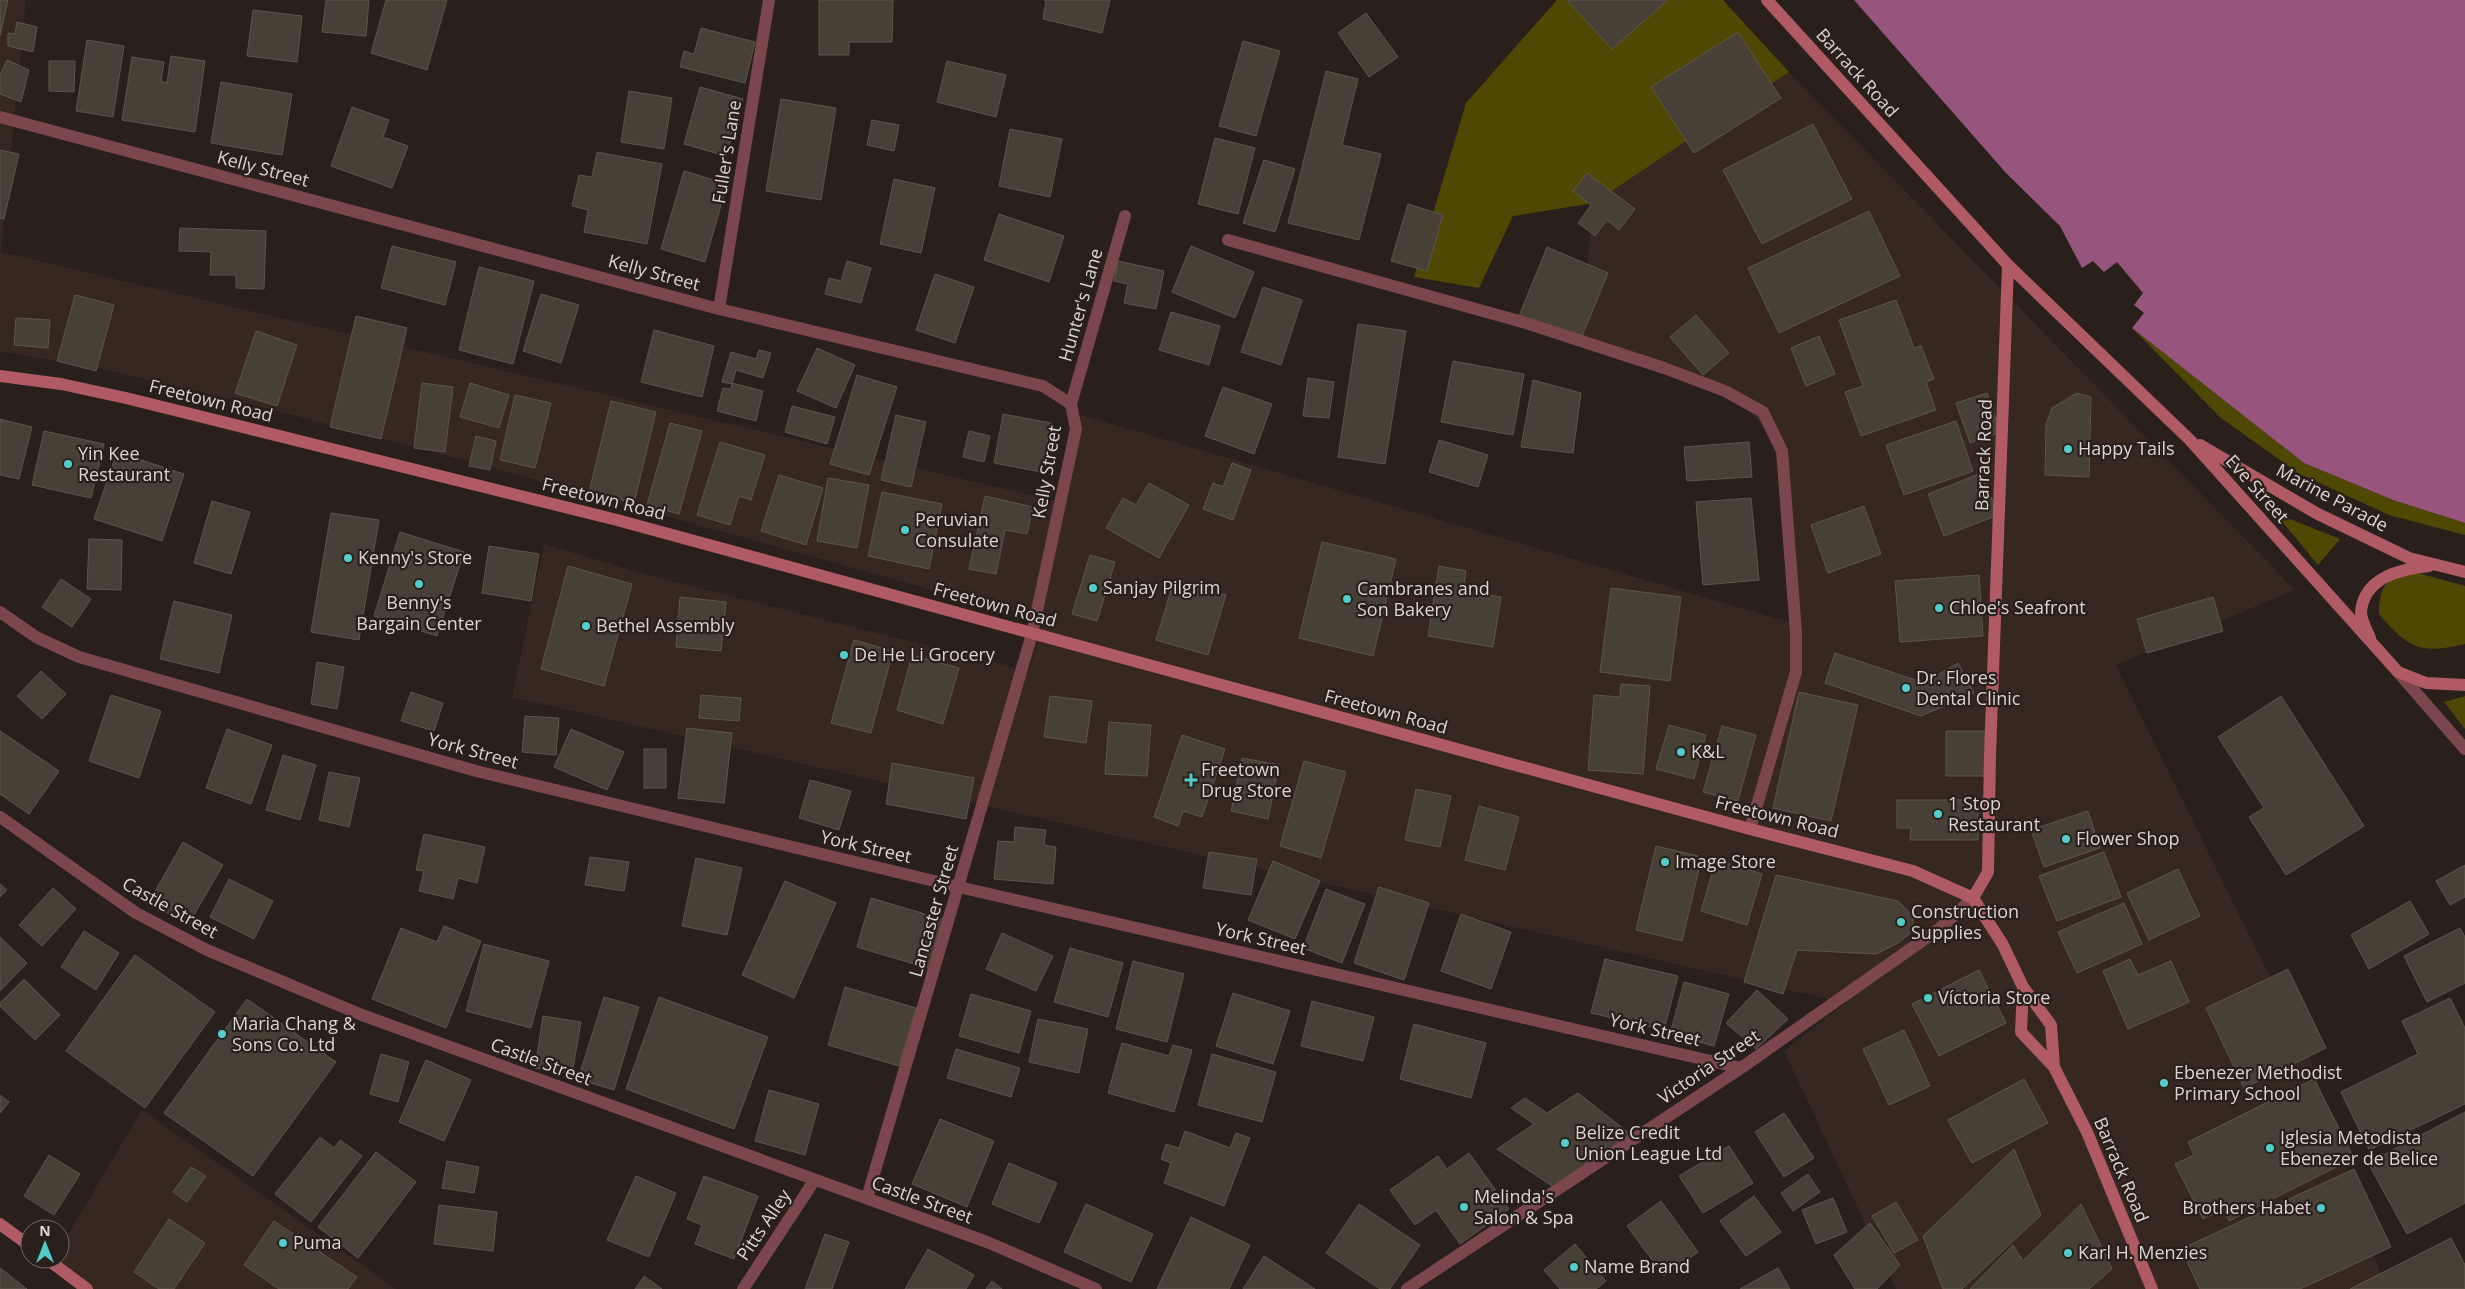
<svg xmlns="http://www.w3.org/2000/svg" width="2465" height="1289" viewBox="0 0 2465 1289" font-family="'Open Sans',sans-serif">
	<rect width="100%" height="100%" fill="#291f1b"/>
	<path fill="#362720" d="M0 0H26L1 252 1065 503 1081 415 1793 623 1782 445 1733 395 1578 343 1594 203 1789 72 2295 590 2116 665 2258 953 2304 1040 2385 1289H1896L1784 1051 1845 1003 512 697 544 544 659 578 1029 671 1044 621 489 467 239 401 111 371 0 351Z
		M142 1110 396 1289H81L53 1259H60V1248Z"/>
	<path fill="#4f4805" d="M1557 0H1723L1789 72 1594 203 1513 216 1479 288 1414 277 1466 103Z
		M2132 328 2304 463 2393 500 2465 523V535L2389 515 2298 473 2221 418Z
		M2275 513 2340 539 2318 565Z
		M2418 573 2465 586V644C2420 655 2408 648 2379 614 2379 582 2389 577 2418 573Z
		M2465 696V729L2444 702Z"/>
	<path fill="#97547d" d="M1854 0H2465V523L2393 500 2304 463 2132 328 2144 313 2134 305 2143 293 2117 262 2104 272 2093 261 2082 268 2060 226 2006 173Z"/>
	<path fill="#474037" stroke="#5e564c" d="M0 0H8L0 36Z
		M326 0H369L366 36 322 32Z
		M386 0H447L427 70 371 53Z
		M819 0H893L892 42H849V55H819Z
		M1044 0H1110L1102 33 1043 19 1046 1Z
		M1567 0H1668L1612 49Z
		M253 10 302 16 297 62 247 56Z
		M1366 13 1398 57 1369 77 1338 33Z
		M17 22 37 27 33 52 8 46V33L15 34Z
		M701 28 755 42 745 83 680 67 684 51 694 54Z
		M1738 32 1781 98 1694 153 1651 87Z
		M87 40 124 46 113 117 76 111Z
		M1243 41 1280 51 1256 136 1219 126Z
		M171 56 205 61 195 132 122 120 132 57 164 62 161 81 167 83Z
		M7 60 29 70 21 102 0 94V75Z
		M49 61H75L74 92 49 91Z
		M947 61 1006 75 996 117 937 102Z
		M1326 71 1358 79 1342 145 1381 154 1359 240 1288 223Z
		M221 82 292 94 282 155 211 143Z
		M700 87 743 99 726 156 684 144Z
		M629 91 672 98 664 149 621 142Z
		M781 99 836 108 821 200 766 191Z
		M352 107 389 120 383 137 408 146 392 188 331 166Z
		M872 120 899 125 894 151 867 145Z
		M1813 124 1852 199 1762 244 1723 170Z
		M1010 129 1062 139 1050 197 999 186Z
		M1215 138 1255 148 1238 214 1198 204Z
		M0 150 19 154 4 219 0 218Z
		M597 152 662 164 647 244 584 232 588 210 572 206 579 175 592 177Z
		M1264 160 1295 169 1275 232 1243 223Z
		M684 171 727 184 705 262 661 249Z
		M1587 173 1635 209 1619 230 1607 220 1595 236 1578 223 1591 205 1573 191Z
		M894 179 935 188 921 253 880 244Z
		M1408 204 1443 215 1427 271 1391 261Z
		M1869 211 1900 276 1779 333 1748 268Z
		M999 214 1064 236 1049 282 984 260Z
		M180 228 266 231 264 289 236 288V275H210L211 252 179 251Z
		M392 246 456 262 445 305 381 288Z
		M1191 246 1254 272 1235 318 1172 292Z
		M1547 247 1608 273 1580 341 1519 316Z
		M847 261 871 268 861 303 825 294 829 278 841 281Z
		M1118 261 1164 271 1156 309 1124 303 1128 284 1114 281Z
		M479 267 534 281 513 364 459 350Z
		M935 274 974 287 955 343 916 330Z
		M1263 287 1302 300 1281 365 1241 352Z
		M541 294 579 305 561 363 523 351Z
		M75 295 114 305 96 371 57 361Z
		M1896 300 1914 348 1921 346 1934 379 1926 382 1936 410 1861 436 1845 392 1863 386 1839 320Z
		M1171 312 1220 326 1209 365 1159 350Z
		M1696 315 1729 353 1703 375 1670 337Z
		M356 316 407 328 381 439 330 427Z
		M16 318 50 320 48 348 14 345Z
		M1358 324 1406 331 1385 464 1338 457Z
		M654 330 714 346 702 397 641 382Z
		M256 331 297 345 277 406 235 393Z
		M1819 336 1835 374 1806 386 1791 348Z
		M817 348 855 365 836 408 797 391Z
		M759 350 771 353 763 378 736 370 732 384 722 382 731 352 756 359Z
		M1453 361 1524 374 1513 435 1441 422Z
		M857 375 897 387 869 475 830 464Z
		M1308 378 1334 382 1329 418 1303 416Z
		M1533 380 1581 393 1573 453 1521 447Z
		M422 383 453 387 445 452 414 448Z
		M470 383 509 395 499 428 460 417Z
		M732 383 763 391 756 421 717 411 723 388 731 389Z
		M1223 387 1272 404 1254 454 1205 436Z
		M1987 393 2000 432 1970 443 1956 403Z
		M2077 393 2091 397 2089 477 2045 475 2046 424 2052 408Z
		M515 395 551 403 535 468 500 460Z
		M611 401 656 412 634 503 589 492Z
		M792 406 835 417 827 444 785 432Z
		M1003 414 1051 423 1041 472 994 463Z
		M896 415 926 422 911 487 881 480Z
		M0 419 32 427 19 479 0 475Z
		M1956 421 1973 471 1904 495 1886 445Z
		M670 423 702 431 679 514 647 505Z
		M44 431 104 444 91 498 32 485Z
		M969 431 990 436 984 462 963 457Z
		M476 436 496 441 490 470 469 466Z
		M1439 440 1488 455 1478 487 1429 472Z
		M720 442 765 455 751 500 739 496 730 525 697 515Z
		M1749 442 1752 477 1687 481 1684 447Z
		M117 452 184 474 162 541 94 519Z
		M1232 463 1251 470 1233 520 1203 509 1213 483 1223 487Z
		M1982 473 1998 515 1944 536 1928 494Z
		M779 475 823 488 806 545 761 531Z
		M828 478 869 485 857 548 817 541Z
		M1149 483 1189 505 1159 558 1106 528 1123 498 1136 505Z
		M882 492 942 504 929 569 868 556Z
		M985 496 1033 507 1027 534 1005 530 996 574 969 569Z
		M1751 498 1759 580 1703 585 1696 502Z
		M212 501 250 512 231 574 194 563Z
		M1864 506 1881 554 1828 573 1811 525Z
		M331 513 379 520 359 640 311 632Z
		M400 532 464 552 437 636 374 616Z
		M89 539 122 540 121 590 87 589Z
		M1322 542 1396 559 1373 656 1299 638Z
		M489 546 539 554 531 601 482 593Z
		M1090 555 1115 562 1097 621 1072 614Z
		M568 566 632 584 604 686 541 669Z
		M1439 566 1466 571 1463 591 1501 597 1493 647 1428 636Z
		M1979 575 1983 636 1900 642 1895 581Z
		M61 579 91 599 72 627 42 607Z
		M1174 580 1226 595 1208 655 1156 640Z
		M1611 588 1681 597 1670 681 1600 672Z
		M680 597 726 602 721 651 676 647Z
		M2213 597 2223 631 2147 653 2137 619Z
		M174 601 232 615 219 673 160 659Z
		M854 640 893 651 871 733 831 723Z
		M1835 653 1924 683 1958 663 1974 693 1921 716 1825 683Z
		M912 655 959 668 943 724 897 710Z
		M317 662 344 667 337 709 311 704Z
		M41 671 66 694 42 719 17 696Z
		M1621 684 1650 686 1643 774 1588 770 1594 695 1620 697Z
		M411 692 443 703 434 731 401 721Z
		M1799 692 1858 705 1831 821 1773 808Z
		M111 695 161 711 139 778 89 761Z
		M701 695 741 698 739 721 699 718Z
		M1050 696 1092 701 1086 743 1044 737Z
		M2281 696 2364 826 2286 875 2249 817 2264 808 2218 737Z
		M525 716 559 718 556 755 522 752Z
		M1109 722 1151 725 1147 776 1105 774Z
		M1669 725 1706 735 1694 779 1656 769Z
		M1722 726 1756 735 1738 801 1703 792Z
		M687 728 732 733 724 803 678 798Z
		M227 729 272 745 251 804 206 788Z
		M571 729 624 752 607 790 554 767Z
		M0 731 59 771 29 814 0 794Z
		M1946 731H1988V776H1946Z
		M1182 735 1225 749 1202 817 1183 811 1178 826 1154 817Z
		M644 749H666V788H644Z
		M283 755 316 765 300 820 266 810Z
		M1242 758 1279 765 1268 819 1231 811Z
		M1304 761 1346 772 1321 858 1280 846Z
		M892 763 974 778 966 819 886 804Z
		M329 772 360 778 349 827 319 820Z
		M810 780 851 791 839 830 799 818Z
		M1416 789 1451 796 1440 847 1405 840Z
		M1897 800H1978V840H1910L1911 828H1897Z
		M1479 806 1519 817 1505 870 1465 860Z
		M2088 811 2100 848 2044 867 2031 830Z
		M1015 827 1046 830 1044 845 1056 847 1053 884 994 879 998 841 1014 842Z
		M424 834 485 847 477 883 458 878 453 899 419 891 424 871 416 870Z
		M183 842 223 865 188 925 149 902Z
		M1656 846 1702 857 1682 941 1636 930Z
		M1209 852 1257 859 1251 895 1203 888Z
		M2104 852 2121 897 2057 921 2039 876Z
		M590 857 629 862 624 891 585 885Z
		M696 858 742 868 727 935 682 926Z
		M1716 860 1762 874 1747 925 1701 911Z
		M1273 861 1320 881 1295 939 1248 920Z
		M2465 865V897L2450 905 2436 881Z
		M2178 869 2200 916 2149 940 2127 893Z
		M1776 875 1898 901 1913 916V931L1898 943 1876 954 1797 950 1783 994 1744 982Z
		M229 879 273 901 254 939 210 917Z
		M785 881 836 903 794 998 742 975Z
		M0 884 7 890 0 897Z
		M1379 887 1429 903 1404 980 1354 963Z
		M53 888 76 909 42 946 19 925Z
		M1326 889 1365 904 1342 963 1303 948Z
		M871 898 945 920 931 969 857 947Z
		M2410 901 2429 934 2369 969 2351 935Z
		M2124 903 2142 944 2077 973 2058 932Z
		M1461 914 1511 932 1491 989 1441 971Z
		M444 926 481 941 446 1028 372 999 401 928 437 942Z
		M2460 928 2465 937V983L2427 1002 2404 956Z
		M84 931 119 953 96 990 61 967Z
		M1002 933 1053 956 1036 991 986 969Z
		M0 937 27 963 0 991Z
		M484 944 549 961 531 1028 466 1011Z
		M1070 948 1123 963 1108 1017 1054 1002Z
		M135 955 215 1012 145 1108 66 1051Z
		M1605 959 1678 976 1664 1030 1591 1013Z
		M2130 959 2138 975 2171 961 2189 1002 2128 1029 2103 971Z
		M1133 961 1184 974 1167 1042 1116 1029Z
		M2288 969 2326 1048 2244 1088 2206 1008Z
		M1979 970 2006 1023 1939 1056 1912 1004Z
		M24 979 60 1015 35 1040 0 1006V1003Z
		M1684 982 1729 994 1714 1046 1670 1034Z
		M845 987 916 1008 899 1066 828 1045Z
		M1757 990 1788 1019 1756 1049 1726 1023Z
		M1233 993 1290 1011 1273 1064 1216 1046Z
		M971 994 1031 1011 1019 1053 959 1036Z
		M604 997 639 1007 614 1090 578 1079Z
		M659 997 768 1037 734 1129 626 1089Z
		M2450 998 2465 1028V1104L2369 1150 2341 1092 2418 1054 2402 1021Z
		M247 999 336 1062 253 1176 164 1113Z
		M1312 1001 1374 1017 1363 1061 1301 1046Z
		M543 1016 581 1022 572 1074 535 1068Z
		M1038 1019 1088 1029 1079 1073 1029 1062Z
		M1414 1024 1486 1043 1471 1098 1400 1079Z
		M1904 1030 1930 1086 1889 1105 1863 1049Z
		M1122 1043 1169 1056 1173 1045 1192 1050 1174 1112 1108 1093Z
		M956 1049 1020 1068 1011 1097 947 1078Z
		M381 1054 409 1062 398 1102 370 1094Z
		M1212 1054 1276 1072 1262 1122 1198 1105Z
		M426 1060 471 1080 444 1141 399 1122Z
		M2024 1079 2048 1123 1972 1163 1948 1120Z
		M2314 1079 2354 1158 2229 1221 2223 1209 2203 1219 2175 1164 2194 1155 2188 1142Z
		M769 1090 819 1104 805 1155 755 1141Z
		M1578 1093 1634 1137 1555 1188 1497 1149 1534 1124 1511 1108 1525 1098 1547 1113Z
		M0 1095 9 1102 0 1113Z
		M2465 1112V1203L2407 1234 2368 1163Z
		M1784 1113 1814 1158 1784 1177 1755 1132Z
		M940 1119 994 1141 967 1207 912 1184Z
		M1185 1131 1230 1148 1236 1133 1250 1138 1224 1206 1164 1183 1171 1163 1161 1159 1166 1144 1179 1148Z
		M320 1137 334 1148 340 1140 362 1156 311 1222 275 1194Z
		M1729 1146 1753 1183 1703 1213 1679 1176Z
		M2014 1149 2041 1215 1962 1289H1943L1923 1236Z
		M376 1152 416 1182 358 1258 318 1227Z
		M1469 1153 1509 1209 1460 1244 1436 1210 1415 1225 1390 1190 1438 1156 1447 1169Z
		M49 1155 80 1174 54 1215 24 1196Z
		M447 1161 479 1167 474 1193 442 1188Z
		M1009 1163 1057 1183 1039 1223 992 1204Z
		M191 1167 206 1176 187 1202 173 1192Z
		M2354 1169 2391 1247 2300 1289H2200L2181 1249Z
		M1808 1174 1820 1192 1793 1211 1781 1193Z
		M636 1176 676 1193 649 1257 607 1240Z
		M704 1176 758 1196 734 1259 695 1244 702 1225 687 1219Z
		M1754 1196 1781 1232 1746 1256 1720 1221Z
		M1833 1198 1847 1232 1816 1244 1802 1210Z
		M1661 1201 1698 1252 1664 1276 1627 1226Z
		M1896 1202 1918 1240 1894 1253 1872 1216Z
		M1086 1204 1153 1234 1131 1282 1064 1252Z
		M1359 1204 1420 1245 1390 1289H1380L1326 1253Z
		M2081 1204 2112 1269 2089 1289H1970L2013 1245 2023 1261Z
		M439 1205 497 1212 493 1251 434 1244Z
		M1191 1217 1250 1245 1229 1289H1157Z
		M169 1219 205 1243 174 1289H159L134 1272Z
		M274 1221 357 1277 348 1289H279L244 1265Z
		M1870 1223 1900 1265 1877 1289H1855L1834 1255Z
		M825 1234 849 1242 832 1289H805Z
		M2451 1238 2465 1265V1289H2350Z
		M1575 1244 1606 1281 1596 1289H1560L1544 1270Z
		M928 1249 974 1275 966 1289H905Z
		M1264 1256 1315 1289H1243Z
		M0 1268 27 1289H0Z
		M1778 1268 1790 1289H1740Z
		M644 1276 662 1289H635Z
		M992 1281 1002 1289H986Z"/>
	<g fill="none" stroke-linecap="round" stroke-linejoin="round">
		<path stroke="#7c474c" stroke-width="12" d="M1228 240 1526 323 1664 368 1725 391 1763 412 1782 451 1796 632V672L1750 829
			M719 309 769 0
			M1071 404 1125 216
			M867 1198 1032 634
			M743 1289 814 1181"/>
		<path stroke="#7c474c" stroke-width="12" d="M0 117 719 309 1043 386 1071 404 1076 429 1032 634
			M0 612 36 637 79 657 476 771 959 887 1741 1068
			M2398 672 2465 749
			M0 817 136 913 207 950 362 1015 987 1242 1096 1289
			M1407 1289 1741 1068 1939 929 1973 898"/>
		<path stroke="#af5a64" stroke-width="12" d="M1767 0 2008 265 2190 440 2398 672 2426 683 2465 685
			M0 376 61 384 126 398 617 520 1750 829 1913 871 1973 898
			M2200 445 2316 513 2409 558 2465 572
			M2370 638C2367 631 2361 620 2361 612 2364 577 2401 569 2429 566
			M1973 898 1988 872 1990 755 2008 265
			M1973 898 2003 945 2023 987 2051 1025 2054 1067
			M2023 987 2021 1032 2054 1067 2087 1132 2152 1289
			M0 1224 30 1246
			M47 1259 87 1289"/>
	</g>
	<g fill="#53cdc9" stroke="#291f1b" stroke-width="2">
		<circle cx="2068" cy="449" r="5"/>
		<circle cx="68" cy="464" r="5"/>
		<circle cx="905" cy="530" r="5"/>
		<circle cx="348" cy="558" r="5"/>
		<circle cx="419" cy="584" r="5"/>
		<circle cx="1093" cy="588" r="5"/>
		<circle cx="1347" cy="599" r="5"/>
		<circle cx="1939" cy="608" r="5"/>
		<circle cx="586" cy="626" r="5"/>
		<circle cx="844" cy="655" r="5"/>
		<circle cx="1906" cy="688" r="5"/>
		<circle cx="1681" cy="752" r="5"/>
		<path d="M1188.5 772.5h5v5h5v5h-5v5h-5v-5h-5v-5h5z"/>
		<circle cx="1938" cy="814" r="5"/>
		<circle cx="2066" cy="839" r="5"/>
		<circle cx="1665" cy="862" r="5"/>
		<circle cx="1901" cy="922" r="5"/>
		<circle cx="1928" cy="998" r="5"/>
		<circle cx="222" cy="1034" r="5"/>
		<circle cx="2164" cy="1083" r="5"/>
		<circle cx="1565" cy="1143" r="5"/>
		<circle cx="2270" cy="1148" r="5"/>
		<circle cx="1464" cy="1207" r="5"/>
		<circle cx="2321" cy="1208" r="5"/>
		<circle cx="283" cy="1243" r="5"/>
		<circle cx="2068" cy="1253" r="5"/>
		<circle cx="1574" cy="1267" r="5"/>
	</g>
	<g text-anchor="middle" stroke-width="4.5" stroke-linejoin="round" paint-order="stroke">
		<g font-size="18" fill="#ddd5d3" stroke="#291f1b">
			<text transform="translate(1857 73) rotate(48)" y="6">Barrack Road</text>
			<text transform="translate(727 152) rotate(-81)" y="6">Fuller's Lane</text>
			<text transform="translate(263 169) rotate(15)" y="6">Kelly Street</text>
			<text transform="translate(654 273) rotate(15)" y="6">Kelly Street</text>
			<text transform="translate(1081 305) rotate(-74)" y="6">Hunter's Lane</text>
			<text transform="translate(211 401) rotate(14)" y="6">Freetown Road</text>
			<text transform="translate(1984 455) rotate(-88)" y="6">Barrack Road</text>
			<text transform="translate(1047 472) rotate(-80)" y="6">Kelly Street</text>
			<text transform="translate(2257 489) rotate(48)" y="6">Eve Street</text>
			<text transform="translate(2332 498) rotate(28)" y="6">Marine Parade</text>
			<text transform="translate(604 499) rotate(14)" y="6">Freetown Road</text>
			<text transform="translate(995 605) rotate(15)" y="6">Freetown Road</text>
			<text transform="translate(1386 712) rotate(15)" y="6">Freetown Road</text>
			<text transform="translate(473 751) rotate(15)" y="6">York Street</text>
			<text transform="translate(1777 817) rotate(14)" y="6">Freetown Road</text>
			<text transform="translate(866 847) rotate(13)" y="6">York Street</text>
			<text transform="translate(170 908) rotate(29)" y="6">Castle Street</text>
			<text transform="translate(934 911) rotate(-74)" y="6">Lancaster Street</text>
			<text transform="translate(1261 939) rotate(13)" y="6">York Street</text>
			<text transform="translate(1655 1030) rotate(13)" y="6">York Street</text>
			<text transform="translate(541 1062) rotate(20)" y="6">Castle Street</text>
			<text transform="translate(1709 1067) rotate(-34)" y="6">Victoria Street</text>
			<text transform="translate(2121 1170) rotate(67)" y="6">Barrack Road</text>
			<text transform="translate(922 1200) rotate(20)" y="6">Castle Street</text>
			<text transform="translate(764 1225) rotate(-56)" y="6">Pitts Alley</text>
		</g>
		<g font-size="18" fill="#ddd5d3" stroke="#291f1b" text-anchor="start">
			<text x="2078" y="455">Happy Tails</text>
			<text x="78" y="460">Yin Kee<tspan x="78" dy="21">Restaurant</tspan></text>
			<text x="915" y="526">Peruvian<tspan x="915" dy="21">Consulate</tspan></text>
			<text x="358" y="564">Kenny's Store</text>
			<text x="1103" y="594">Sanjay Pilgrim</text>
			<text x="1357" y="595">Cambranes and<tspan x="1357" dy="21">Son Bakery</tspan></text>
			<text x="419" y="609" text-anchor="middle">Benny's<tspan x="419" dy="21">Bargain Center</tspan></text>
			<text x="1949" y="614">Chloe's Seafront</text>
			<text x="596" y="632">Bethel Assembly</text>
			<text x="854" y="661">De He Li Grocery</text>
			<text x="1916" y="684">Dr. Flores<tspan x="1916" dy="21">Dental Clinic</tspan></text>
			<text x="1691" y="758">K&amp;L</text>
			<text x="1201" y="776">Freetown<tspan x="1201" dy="21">Drug Store</tspan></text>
			<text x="1948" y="810">1 Stop<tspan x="1948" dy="21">Restaurant</tspan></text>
			<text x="2076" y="845">Flower Shop</text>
			<text x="1675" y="868">Image Store</text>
			<text x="1911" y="918">Construction<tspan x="1911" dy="21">Supplies</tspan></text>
			<text x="1938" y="1004">Víctoria Store</text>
			<text x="232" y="1030">Maria Chang &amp;<tspan x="232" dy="21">Sons Co. Ltd</tspan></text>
			<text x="2174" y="1079">Ebenezer Methodist<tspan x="2174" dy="21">Primary School</tspan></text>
			<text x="1575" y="1139">Belize Credit<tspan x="1575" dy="21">Union League Ltd</tspan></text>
			<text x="2280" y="1144">Iglesia Metodista<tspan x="2280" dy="21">Ebenezer de Belice</tspan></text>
			<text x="1474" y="1203">Melinda's<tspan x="1474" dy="21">Salon &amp; Spa</tspan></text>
			<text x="2311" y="1214" text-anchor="end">Brothers Habet</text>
			<text x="293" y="1249">Puma</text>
			<text x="2078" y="1259">Karl H. Menzies</text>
			<text x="1584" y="1273">Name Brand</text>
		</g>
	</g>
	<g transform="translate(45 1244)"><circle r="24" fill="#291f1b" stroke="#716865"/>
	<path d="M0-4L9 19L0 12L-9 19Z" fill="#53cdc9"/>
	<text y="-8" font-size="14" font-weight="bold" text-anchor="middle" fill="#ddd5d3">N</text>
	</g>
</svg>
